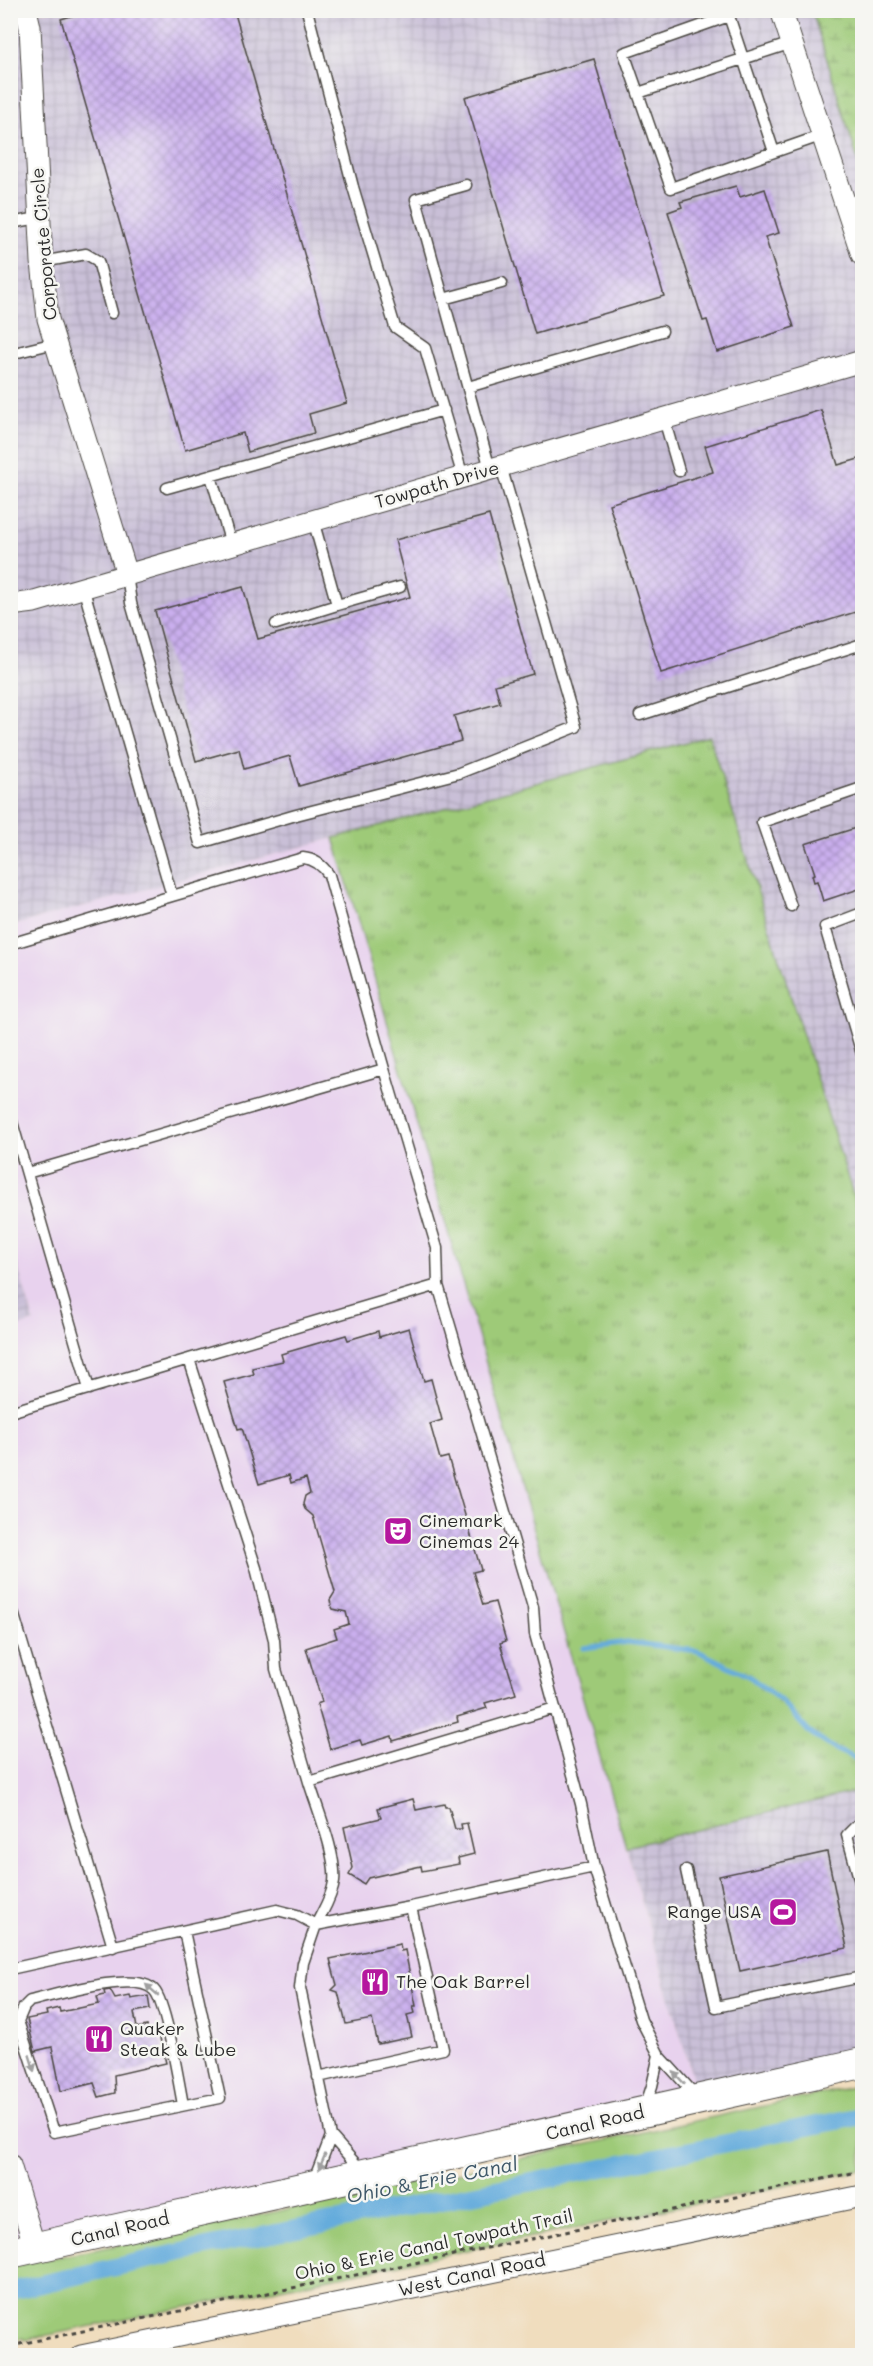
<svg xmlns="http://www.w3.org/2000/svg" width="873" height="2366" viewBox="0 0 873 2366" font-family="Mali,sans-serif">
	<defs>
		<pattern id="industrial-grid" width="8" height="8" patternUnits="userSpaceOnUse" patternTransform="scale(1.5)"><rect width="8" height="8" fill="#c9bfd7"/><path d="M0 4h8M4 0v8" fill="none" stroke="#ada4b9"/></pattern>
		<pattern id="grass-tufts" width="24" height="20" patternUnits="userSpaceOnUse" patternTransform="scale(1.5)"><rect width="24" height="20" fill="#9eca78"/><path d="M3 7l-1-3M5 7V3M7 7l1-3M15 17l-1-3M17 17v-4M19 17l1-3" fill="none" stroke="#81a463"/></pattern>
		<pattern id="wetland-marsh" width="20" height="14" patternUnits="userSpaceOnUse" patternTransform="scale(1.5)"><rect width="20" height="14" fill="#9eca78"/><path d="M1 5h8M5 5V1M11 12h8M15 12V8" fill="none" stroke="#81a463"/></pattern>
		<pattern id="building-cross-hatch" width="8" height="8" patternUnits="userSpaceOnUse" patternTransform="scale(1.5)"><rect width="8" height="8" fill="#caafee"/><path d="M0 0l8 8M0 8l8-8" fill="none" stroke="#a48fc1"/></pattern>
	</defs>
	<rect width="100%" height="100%" fill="#f6f6f2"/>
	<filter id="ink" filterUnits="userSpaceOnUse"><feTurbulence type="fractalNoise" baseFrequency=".0167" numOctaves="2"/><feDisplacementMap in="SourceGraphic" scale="12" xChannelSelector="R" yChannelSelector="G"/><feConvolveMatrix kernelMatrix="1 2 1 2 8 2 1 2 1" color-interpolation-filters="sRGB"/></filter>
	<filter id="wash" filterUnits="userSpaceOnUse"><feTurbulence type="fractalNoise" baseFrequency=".008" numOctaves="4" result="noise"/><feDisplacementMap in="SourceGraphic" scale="24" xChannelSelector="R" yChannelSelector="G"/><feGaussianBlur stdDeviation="1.35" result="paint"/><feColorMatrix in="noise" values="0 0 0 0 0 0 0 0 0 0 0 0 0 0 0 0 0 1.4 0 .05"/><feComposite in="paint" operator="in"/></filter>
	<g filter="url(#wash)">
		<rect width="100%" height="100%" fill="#f0ddbe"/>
		<path fill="#e8d2ee" d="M334 838 699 2100 11 2253 10 1329 34 1322 11 1243V926Z"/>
		<path fill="url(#industrial-grid)" d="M11 11H862V1223L709 736 11 926Z
			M11 1243 34 1322 11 1329H10Z
			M862 1790V2063L699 2100 626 1847Z"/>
		<path fill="url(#grass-tufts)" stroke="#647a52" stroke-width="1.5" d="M709 736 862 1223V1790L626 1847 334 838Z"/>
		<path fill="url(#wetland-marsh)" stroke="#647a52" stroke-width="1.5" d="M812 11H862V174Z"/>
		<path fill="#9eca78" stroke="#647a52" stroke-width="1.5" d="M862 2085V2170C583 2226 304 2285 24 2340L23 2338 11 2341V2266L144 2240Z"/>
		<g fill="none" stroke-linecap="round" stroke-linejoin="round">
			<path stroke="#65acdc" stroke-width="5" d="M584 1648 627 1642 698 1651 750 1677 780 1700 809 1732 836 1750 859 1760"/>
			<path stroke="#65acdc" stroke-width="18" d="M10 2291 182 2252 862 2116"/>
		</g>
		<g id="blocks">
			<path fill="url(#building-cross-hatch)" d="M91 10H234L347 403 309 414 314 433 248 452 243 433 185 450 61 19Z
				M594 59 664 296 535 334 465 97Z
				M736 186 740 197 765 189 779 233 765 237 794 327 717 352 707 320 703 321 668 212 682 207 680 202Z
				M821 410 838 465 862 458V610L661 673 609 504 713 472 705 446Z
				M489 515 533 674 495 685 500 703 454 716 461 741 299 786 290 756 244 769 239 749 196 761 155 611 243 587 258 639 410 597 395 540Z
				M862 826V888L823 901 817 881 814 882 812 875 815 874 805 844Z
				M409 1328 424 1381 431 1379 442 1420 430 1424 440 1459 448 1457 481 1570 473 1572 483 1605 495 1602 506 1641 500 1643 516 1694 485 1703 487 1708 457 1717 458 1722 393 1741 392 1736 362 1745 360 1740 330 1749 317 1704 322 1702 306 1648 337 1638 334 1629 349 1624 346 1612 333 1609 331 1605 330 1600 335 1592 313 1516 305 1509 303 1504 305 1496 310 1493 306 1478 291 1483 289 1475 259 1484 242 1428 238 1429 224 1382 254 1374 252 1368 283 1361 281 1354 346 1335 348 1340 378 1331 379 1337Z
				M413 1799 416 1810 444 1804 445 1807H449L455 1829H462L461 1824 467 1823 474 1854 458 1858 459 1864 422 1871 421 1866 368 1878 364 1884 349 1875 353 1868 344 1827 381 1818 378 1808Z
				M827 1852 847 1948 740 1971 719 1876Z
				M400 1944 401 1951 405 1950 416 2006H413L415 2013 407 2015 412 2037 378 2044 372 2019 346 2024 338 1992 332 1990 337 1985 330 1959Z
				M110 1990 115 1999 130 1996 131 1999 148 1996 150 2009 134 2012 137 2028 147 2026 148 2032 158 2030 166 2063 114 2075 115 2093 99 2097 94 2083 61 2091 52 2047 35 2051 27 2019 47 2015 46 2011 59 2008 60 2012 99 2004 97 1997 105 1995 104 1991Z"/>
		</g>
	</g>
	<g filter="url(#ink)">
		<use href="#blocks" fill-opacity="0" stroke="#494641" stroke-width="1.5"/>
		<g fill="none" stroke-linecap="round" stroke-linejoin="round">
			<g stroke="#494641" stroke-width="13">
				<path id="lane" d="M307 10 353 187 395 327 425 348 463 477
					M792 43 638 93 671 188 823 135
					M638 93 624 53 729 16 774 152
					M466 185 416 199 490 469
					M10 223 39 218
					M42 262 86 254 98 261 112 313
					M443 299 502 283
					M10 354 55 343
					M468 387 662 331
					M664 419 679 471
					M211 476 231 544
					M167 488 444 410
					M127 574 131 603 200 843 296 815 459 773 576 727 501 466
					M337 605 400 587
					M276 624 337 605 313 520
					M640 715 862 644
					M791 906 762 822 862 788
					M862 913 825 927 862 1054
					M10 944 172 896 83 587
					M10 1115 89 1389
					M27 1173 384 1069 329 875C323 866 315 859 303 858L172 896
					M438 1285 533 1607 535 1634 555 1708
					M189 1359 438 1285 437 1248 384 1069
					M10 1412 189 1359 256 1568 274 1640 276 1669 309 1782
					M10 1602 113 1947
					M862 1820 847 1835 862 1889
					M686 1870 716 2007 862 1977
					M411 1907 594 1867 641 2020 659 2055 697 2097
					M316 1925C322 1912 332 1897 334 1882 337 1856 317 1808 309 1782L555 1708 581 1804 594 1867
					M316 1925 411 1907 443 2049 318 2077
					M10 1969 277 1910 297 1915 316 1925 303 1963 300 1988 331 2136 314 2180
					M183 2105C179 2084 166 2002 154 1990 135 1970 56 1995 30 2001L24 2007 18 2021 54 2132 220 2098 184 1931
					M645 2107 652 2086 659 2055
					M331 2136 363 2172"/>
			</g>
			<g stroke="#494641" stroke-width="23">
				<path id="street" d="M26 10 30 27 42 262 48 319 127 574
					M781 10 862 255
					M10 605 34 602 862 361
					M10 2165 35 2248
					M81 2356 862 2196"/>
			</g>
			<g stroke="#494641" stroke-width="32">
				<path id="secondary" d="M10 2253 862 2063"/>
			</g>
			<path stroke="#494641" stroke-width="3" stroke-dasharray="4.5 4.5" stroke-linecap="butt" d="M10 2346 862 2171"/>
			<use href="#lane" stroke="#fff" stroke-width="10"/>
			<use href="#street" stroke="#fff" stroke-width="21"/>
			<use href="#secondary" stroke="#fff" stroke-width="30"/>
		</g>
		<defs><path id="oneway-solid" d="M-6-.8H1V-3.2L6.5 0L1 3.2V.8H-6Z" transform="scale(1.5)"/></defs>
		<g fill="#a0a0a0">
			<use href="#oneway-solid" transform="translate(152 1990) rotate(-139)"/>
			<use href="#oneway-solid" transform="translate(32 2063) rotate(73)"/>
			<use href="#oneway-solid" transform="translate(679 2078) rotate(-133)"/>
			<use href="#oneway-solid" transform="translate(322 2162) rotate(113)"/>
		</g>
	</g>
	<defs>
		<g id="theatre-square" transform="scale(1.5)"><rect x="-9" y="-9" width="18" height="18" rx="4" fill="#b5179e" stroke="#f6f6f2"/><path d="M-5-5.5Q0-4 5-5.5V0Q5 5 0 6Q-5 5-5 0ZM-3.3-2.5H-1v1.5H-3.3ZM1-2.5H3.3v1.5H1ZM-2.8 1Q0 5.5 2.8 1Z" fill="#fff"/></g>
		<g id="stadium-square" transform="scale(1.5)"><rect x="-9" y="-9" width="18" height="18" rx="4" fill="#b5179e" stroke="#f6f6f2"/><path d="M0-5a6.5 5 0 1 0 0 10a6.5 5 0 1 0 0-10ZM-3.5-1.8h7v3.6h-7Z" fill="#fff"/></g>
		<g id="restaurant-square" transform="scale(1.5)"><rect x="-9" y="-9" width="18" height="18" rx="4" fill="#b5179e" stroke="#f6f6f2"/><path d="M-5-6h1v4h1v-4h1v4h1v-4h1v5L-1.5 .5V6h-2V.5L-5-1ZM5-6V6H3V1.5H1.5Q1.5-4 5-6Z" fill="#fff"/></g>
	</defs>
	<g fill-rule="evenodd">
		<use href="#theatre-square" x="398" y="1531"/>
		<use href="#stadium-square" x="783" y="1912"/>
		<use href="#restaurant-square" x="375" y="1982"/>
		<use href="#restaurant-square" x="99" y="2039"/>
	</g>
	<g text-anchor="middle" stroke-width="5" stroke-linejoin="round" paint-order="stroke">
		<g font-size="18" fill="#2b2b2b" stroke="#f6f6f2">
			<text transform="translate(44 244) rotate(-95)" y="6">Corporate Circle</text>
			<text transform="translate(437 485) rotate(-16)" y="6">Towpath Drive</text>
			<text transform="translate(595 2123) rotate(-13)" y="6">Canal Road</text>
			<text transform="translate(120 2229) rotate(-13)" y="6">Canal Road</text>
			<text transform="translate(434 2245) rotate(-12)" y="6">Ohio &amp; Erie Canal Towpath Trail</text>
			<text transform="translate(472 2275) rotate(-12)" y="6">West Canal Road</text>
		</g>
		<g font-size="18" fill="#2b2b2b" stroke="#f6f6f2" text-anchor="start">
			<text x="419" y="1527">Cinemark<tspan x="419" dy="21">Cinemas 24</tspan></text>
			<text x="762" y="1918" text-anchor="end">Range USA</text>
			<text x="396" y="1988">The Oak Barrel</text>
			<text x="120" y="2035">Quaker<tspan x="120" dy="21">Steak &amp; Lube</tspan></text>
		</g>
		<g font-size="20" font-style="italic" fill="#3f5869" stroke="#f6f6f2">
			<text transform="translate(432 2180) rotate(-11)" y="7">Ohio &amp; Erie Canal</text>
		</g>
	</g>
	<rect width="873" height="2366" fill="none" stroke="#f6f6f2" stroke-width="36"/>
</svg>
